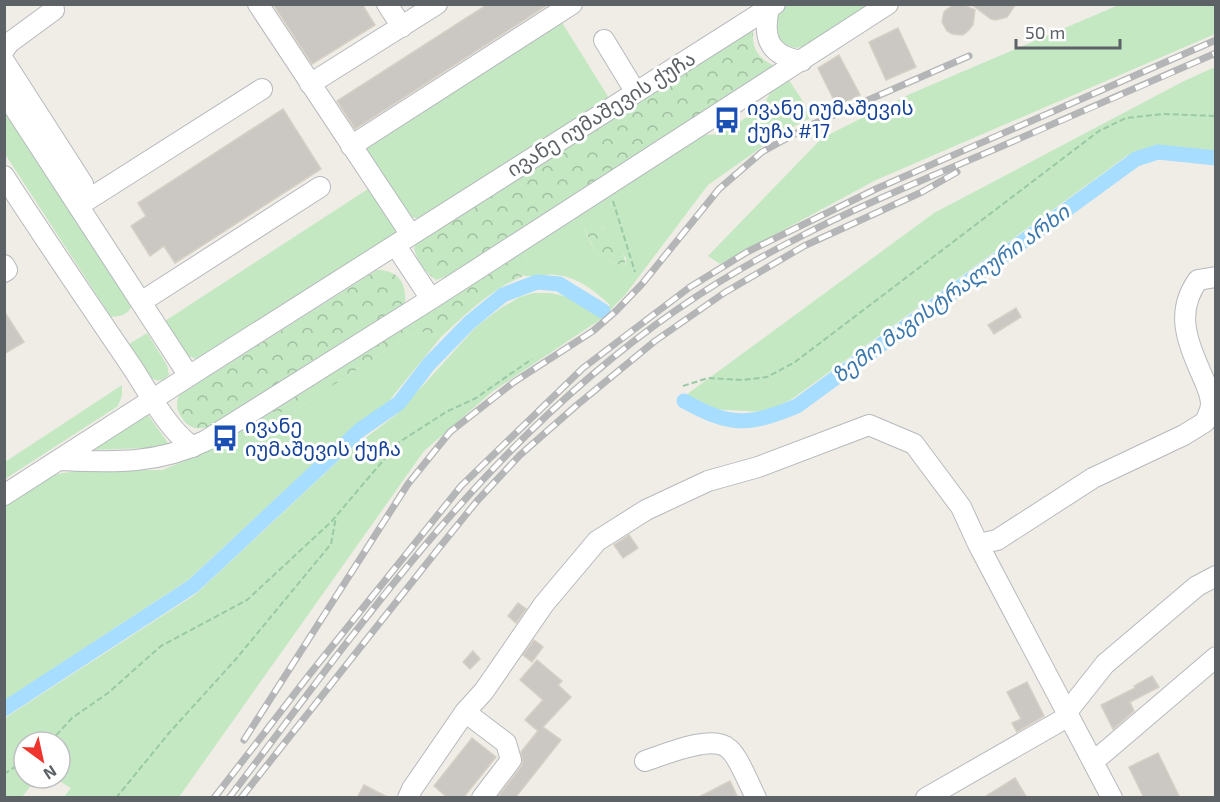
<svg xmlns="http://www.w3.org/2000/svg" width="1220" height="802" viewBox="0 0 1220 802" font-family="'Exo 2','Noto Sans Georgian',sans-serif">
	<defs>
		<pattern id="forest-crowns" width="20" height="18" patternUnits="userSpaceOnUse" patternTransform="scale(1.5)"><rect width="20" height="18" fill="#c3e8c2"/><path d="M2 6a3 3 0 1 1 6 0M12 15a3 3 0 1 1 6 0" fill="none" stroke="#a2bfa1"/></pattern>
	</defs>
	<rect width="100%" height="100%" fill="#f0ede6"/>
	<path fill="#c3e8c2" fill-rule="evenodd" d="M1121 4 1215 5V34L876 180 720 264 708 256 822 138 910 94Z
		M786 5H867C853 14 839 24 825 33 819 37 812 44 805 46 784 55 760 26 786 5Z
		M561 21 609 98 418 219 407 215 363 145Z
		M1215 67V152L1156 145 1128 155 792 399 766 412 711 409 686 395 934 213 1184 81Z
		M789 80 813 117 786 130 708 185 625 295 601 319 493 391 424 451 179 797H64L71 788 54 778H60V742H24V778H37L22 797 5 798V718L196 594 351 449 397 414 477 326 501 308 520 297 534 293H550L574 298 598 316 610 305C595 291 578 277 556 275 543 273 530 279 518 274L528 262 522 252 703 135 722 134 763 106 771 91ZM583 224 602 226 626 258 625 267C598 258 592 251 583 224Z
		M4 104 132 306C127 315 122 316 111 317L5 154Z
		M371 187 397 225 395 235 206 357 196 359 186 355 165 321Z
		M426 331 441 337 388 402 337 442 188 580 5 700V505L51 475 76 471 162 470 204 453 272 412H293L406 337Z
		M147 333 167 365 169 375C163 381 159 382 151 378L126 346Z
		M122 385V395L118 406 5 479V462Z
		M148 415 171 447 92 450Z"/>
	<path fill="url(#forest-crowns)" d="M755 24C749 44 756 58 775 66L450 275 436 280C425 272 417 261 414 248L419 239Z
		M595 220C607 232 627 249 625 267 595 256 595 253 583 224Z
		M522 252 528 262 518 274 523 276C491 289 466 314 441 337L426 331 406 337 293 412H272Z
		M377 270C398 270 407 283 405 303L221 422C207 428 192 434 182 418 176 410 176 404 179 395Z"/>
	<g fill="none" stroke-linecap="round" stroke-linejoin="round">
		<path stroke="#a7ddff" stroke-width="15" d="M684 401C731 427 748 426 797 406L1136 159 1158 152 1216 158
			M4 709 193 586 360 430 399 403 429 364 470 322 503 295 537 282 559 284 603 311"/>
	</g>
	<path fill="#cbc8c3" stroke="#d5cfc4" stroke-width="1.5" d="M273 4H362L375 25 312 64Z
		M488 4H549L355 129 337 101Z
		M954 4H962L975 10 973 25 966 33 962 35 952 34 947 31 942 22 944 12Z
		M971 4H1016L1007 17 996 20 991 19Z
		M898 28 916 67 886 80 869 42Z
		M839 55 860 95 837 106 818 68Z
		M283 109 321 169 175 263 164 246 150 256 131 226 146 216 138 203Z
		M1016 308 1021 317 994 334 988 325Z
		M4 311 24 342 4 354Z
		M629 535 638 548 623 558 614 545Z
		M518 603 526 609 516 623 508 616Z
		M534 640 543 647 532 662 523 655Z
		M473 651 480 659 470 669 463 662Z
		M537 660 562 681 558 685 571 697 543 727 561 740 515 798H497L521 767 523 762 521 752 538 731 525 720 543 700 520 680Z
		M1152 676 1159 687 1130 702 1134 711 1113 729 1101 705 1135 688 1134 686Z
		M1027 682 1044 716 1017 732 1012 723 1021 719 1007 692Z
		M472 738 496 757 463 798H448L434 786Z
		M1158 753 1180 798H1144L1129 767Z
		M1015 778 1027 798H983Z
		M730 781 738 798H697Z
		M364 785 389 798H357Z"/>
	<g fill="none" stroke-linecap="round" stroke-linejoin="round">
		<g stroke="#b6b9bd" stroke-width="22">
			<path id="minor" d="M258 4 411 235
				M387 4 402 27
				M769 8C762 39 770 56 802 61
				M604 40 635 91
				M4 50 9 43 54 10
				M4 61 83 184 84 202
				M310 84 437 4
				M4 92 189 376
				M351 146 572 4
				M4 176C46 241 89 304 132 367 149 393 168 430 193 447
				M78 206 262 89
				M396 246 431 299
				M4 265 7 270 4 272
				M141 302 320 187
				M59 460C111 462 156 465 205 441L431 299 888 4
				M4 495 189 376 775 4
				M978 544 997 540 1093 478 1184 435 1205 422C1207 417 1211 410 1211 404 1211 394 1205 382 1201 373 1187 340 1175 312 1198 280L1216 277
				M465 712 506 743 511 760 482 798
				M1067 712 1105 664 1197 586 1216 576
				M645 761C664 755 713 733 729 749 738 756 750 786 756 798
				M1093 762 1216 657
				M408 798 412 789 465 712 484 691 544 604 597 541 646 510 708 481 758 467 869 425 914 444 961 507 978 544 1112 798
				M926 798 1069 716"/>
		</g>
		<path stroke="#9ac9a6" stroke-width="2" stroke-dasharray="6 3" stroke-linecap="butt" d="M613 201 635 272
			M683 386 708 378 743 380 767 377 795 362 1099 131 1126 118 1163 114 1216 116
			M50 742 72 718 108 693 161 646 247 600 331 522 398 443 446 412 476 398 532 359
			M4 774 24 761
			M116 798 169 733 236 659 331 544 336 517"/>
		<use href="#minor" stroke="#fff" stroke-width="20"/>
		<g stroke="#b4b5b6" stroke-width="7">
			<path id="rail" d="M244 740 408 484 450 432 514 382 593 331 616 311 642 284 719 189 762 152 811 125 969 56
				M214 798 309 675 461 486 583 368 690 287 747 252 878 188 1216 40
				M229 798C342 650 449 496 592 375 653 323 721 277 792 241 860 205 930 177 1000 147 1072 116 1144 85 1216 53
				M241 798 439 548 477 501 520 455 577 405 655 341 724 293 804 246 922 192 957 172"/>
		</g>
		<use href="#rail" stroke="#fff" stroke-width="4.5" stroke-dasharray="14" stroke-linecap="butt"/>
	</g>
	<defs>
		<g id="bus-bare" transform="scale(2.07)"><path d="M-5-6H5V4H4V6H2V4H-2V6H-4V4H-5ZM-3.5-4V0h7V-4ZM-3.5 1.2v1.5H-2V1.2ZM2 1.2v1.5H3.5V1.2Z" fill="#1a4fb4" stroke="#fff" stroke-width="2.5" paint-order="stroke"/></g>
	</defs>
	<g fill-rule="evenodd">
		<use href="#bus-bare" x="727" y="120"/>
		<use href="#bus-bare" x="225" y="438"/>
	</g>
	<g text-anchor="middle" stroke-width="6" stroke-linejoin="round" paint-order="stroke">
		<g font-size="20" fill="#164399" stroke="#fff" text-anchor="start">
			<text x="747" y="115">ივანე იუმაშევის<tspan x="747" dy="23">ქუჩა #17</tspan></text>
			<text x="245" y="433">ივანე<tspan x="245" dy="23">იუმაშევის ქუჩა</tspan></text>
		</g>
		<g font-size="20" fill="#5d6267" stroke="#fff">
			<text transform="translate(601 114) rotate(-32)" y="7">ივანე იუმაშევის ქუჩა</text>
		</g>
		<g font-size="21" font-style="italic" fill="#3c78ad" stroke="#fff">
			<text transform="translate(951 294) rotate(-36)" y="7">ზემო მაგისტრალური არხი</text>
		</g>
	</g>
	<rect width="1220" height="802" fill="none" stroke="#5d6267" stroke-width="12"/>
	<g transform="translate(42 760) rotate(147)"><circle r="28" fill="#ffffff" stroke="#bec0c2" stroke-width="1.5"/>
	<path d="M0-4.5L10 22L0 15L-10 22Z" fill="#ef332d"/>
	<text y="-9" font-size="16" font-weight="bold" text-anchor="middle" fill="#5d6267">N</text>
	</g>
	<path d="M1016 39v9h104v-9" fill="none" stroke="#5d6267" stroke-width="3"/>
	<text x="1025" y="39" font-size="18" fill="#5d6267" stroke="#ffffff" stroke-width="4.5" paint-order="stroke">50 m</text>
</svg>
